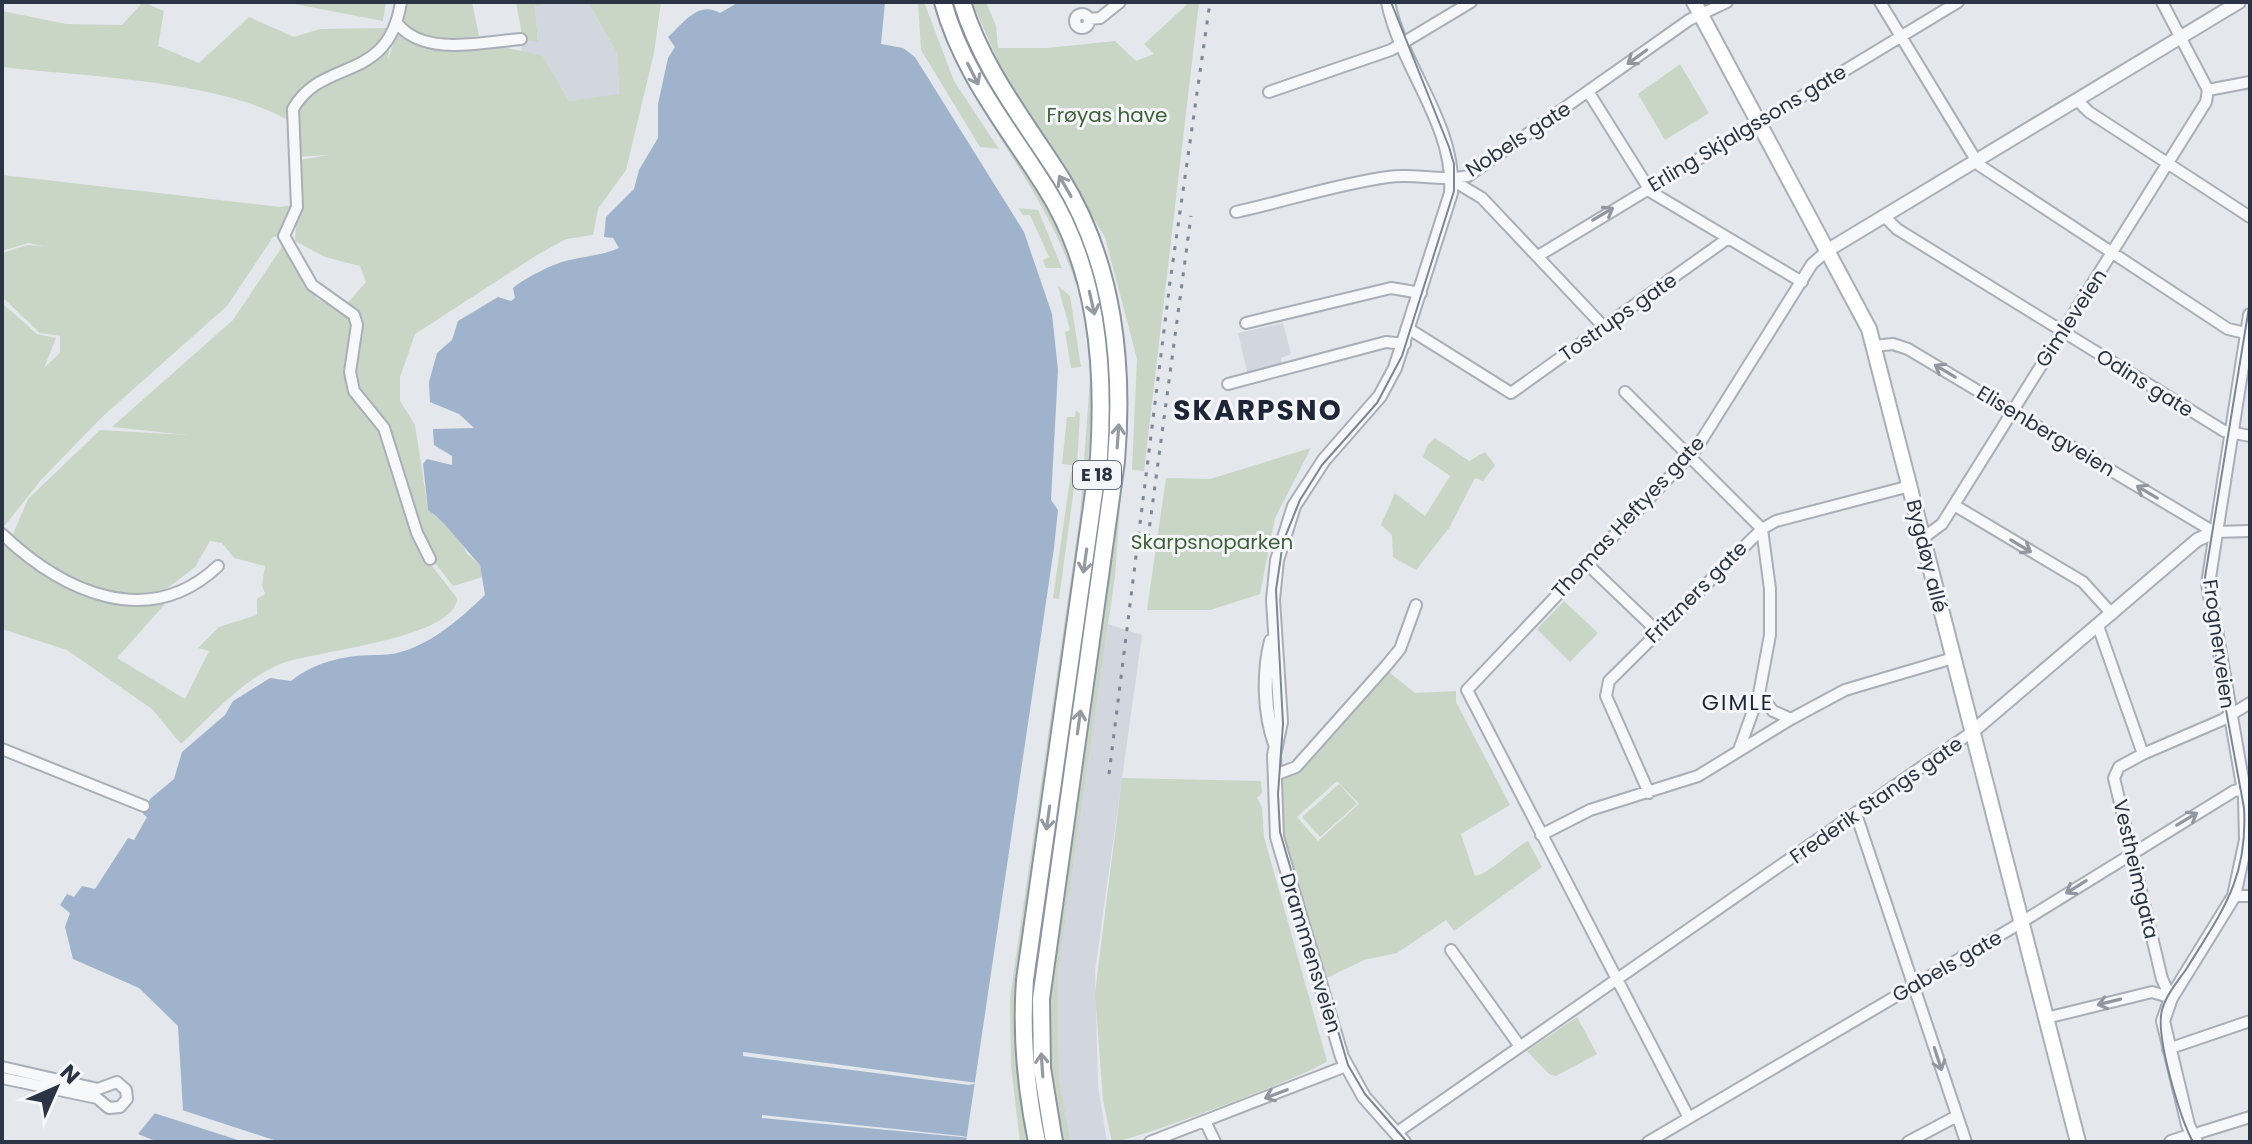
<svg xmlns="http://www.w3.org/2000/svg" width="2252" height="1144" viewBox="0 0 2252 1144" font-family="Poppins,sans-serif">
	<rect width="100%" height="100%" fill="#e4e7ec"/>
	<path fill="#d2d6de" d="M548 2H588L617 53 619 95 569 101 543 56 521 52 523 40 538 41 535 5Z
		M1283 323 1291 354 1281 358 1282 366 1248 375 1238 333Z
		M1108 624 1142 635 1095 971 1098 1086 1107 1142H1071L1059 1079 1058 972Z"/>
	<path fill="#c9d6c5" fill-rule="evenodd" d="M143 2 164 11 158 46 199 63 249 17 294 37 320 29 386 28 391 33 388 60 397 32C431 53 452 42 488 45 506 47 525 52 543 56L569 101 619 94 617 53 588 2H661L654 53 626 170 598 209 593 235 566 239 537 255 415 334 400 377V401L415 425 428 510 459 537 467 554 480 565 483 577 453 586 431 558 428 561 457 598C457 638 315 651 283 663 245 677 211 716 181 744L152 709 67 650 2 629V546L13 534 28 499 100 430 188 435 112 427 233 320 284 244 317 299 343 308 366 282 360 266 325 257 295 241 300 160 328 155 296 157 295 124C225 80 87 77 2 67V11L66 24 122 25ZM210 541 222 543 234 558 265 566 262 585 265 594 257 599V615L219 627 198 648 209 651 185 699 117 658 164 605 165 590 195 567Z
		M284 2H386L383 21Z
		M409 2H472L479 36C449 39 425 42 401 21Z
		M516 2H548L535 6 538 42 523 40Z
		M918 2H924L954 81 999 149 980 147 921 50Z
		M932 2 976 98 1046 203 1080 284 1076 285C1044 182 964 106 932 2Z
		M972 2H986L996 26 998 48H1047L1115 41 1136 61 1154 54 1144 44 1190 2H1199L1144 471 1132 470 1137 359 1105 237 1009 86Z
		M1680 64 1709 113 1665 140 1638 94Z
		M2 175 280 207 294 205 280 236 273 237 227 306 102 417 41 480 2 529V303L37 334 56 338 44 368 60 353V336L40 333 2 297V253L27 245 44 246 28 243 2 251Z
		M1018 208 1038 210 1062 268H1046L1043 260 1049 257 1030 215H1023Z
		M1058 286 1070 296 1081 367 1071 368 1065 332 1070 330Z
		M1090 380H1094L1084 516 1018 975 1016 1050 1027 1142H1020L1011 1066 1010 998 1080 515Z
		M1076 410 1080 414 1077 466 1062 464 1067 417H1075Z
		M1435 438 1469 461 1485 452 1495 465 1483 481 1475 478 1449 528 1416 570 1393 557 1392 535 1381 525 1395 493 1425 516 1450 476 1423 457 1427 446Z
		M1311 448 1275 518 1260 594 1210 610H1147L1166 478 1210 479Z
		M1071 472 1076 473 1059 599 1053 598Z
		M1121 492 1115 576 1058 972 1059 1079 1071 1142H1063L1051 1062 1049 1007Z
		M1564 601 1598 633 1570 662 1537 629Z
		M1389 672 1415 693 1456 691V702L1510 805 1461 834 1475 876C1493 872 1511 850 1528 841L1542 867 1454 931 1446 920 1397 953 1364 960 1325 979 1278 823 1277 786ZM1337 781 1359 804 1318 841 1297 817Z
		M1122 778 1261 781 1262 793 1257 798 1262 807 1264 837 1327 1061C1315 1073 1131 1142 1112 1142L1103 1100 1095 993Z
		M1339 784 1357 804 1320 837 1302 817Z
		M1577 1017 1597 1054 1556 1076 1549 1074 1527 1051Z"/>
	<path fill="#9fb4cc" d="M739 2H885L881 44 903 48 915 57 1024 232 1052 314 1058 370 1051 500 1058 510 1054 548 966 1142H158L138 1134 155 1113 181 1121 183 1110 178 1026 139 988 73 959 65 927 70 913 60 905 67 894 74 897 82 886 95 889 128 838 134 840 147 817 143 814 150 799 174 779 182 752 225 715 233 701 270 678 291 681C318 660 347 655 380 655 420 655 459 620 485 595L480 565C460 544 450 526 428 510L423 464 427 459 452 465V456L434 445 433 429 474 428 459 414 430 402 429 382 437 353 452 340 458 321 498 297 511 301 515 298 513 288C523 279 556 262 570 260 587 256 603 255 619 248L613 238 604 237 606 217 634 189 639 170 658 138V104L668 58 675 47 668 37C683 23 699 0 720 13Z"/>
	<path fill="#e4e7ec" d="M743 1052 970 1082 978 1083 969 1085 743 1056Z
		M179 1109 280 1142H244L151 1112 155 1110 178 1117Z
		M762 1115 962 1136 971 1138 762 1118Z"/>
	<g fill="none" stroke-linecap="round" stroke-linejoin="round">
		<g stroke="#a9aeb7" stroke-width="14">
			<path id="minor" d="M401 2C388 85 323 56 293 109L297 207 284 236 312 285 354 315 357 325 350 372 354 391 384 428 417 533 430 559
				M1880 2 1979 165 2228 329 2250 334
				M2162 2 2208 90
				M1075 21a7 7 0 1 1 14 0a7 7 0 1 1-14 0Z
				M1089 19 1100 18 1120 2
				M398 24C424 57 484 42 521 39
				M2208 90 2250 82
				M1269 92 1391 50 1471 2
				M1589 93 1651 192 1802 282
				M2077 100 2089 112 2250 217
				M1452 180 1482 198 1604 327
				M1236 212C1286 201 1337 184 1388 177 1415 173 1442 182 1468 176L1689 20 1727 2
				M1884 216 1897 229 2224 431 2250 436
				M1538 256 1958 2
				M1246 323 1391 288 1421 293
				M1409 329 1511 393 1727 239
				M1874 346 1893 344 1908 349 2214 532 2250 531
				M1228 384 1386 342 1405 344
				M1625 392 1762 529 1770 589V635L1759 694 1739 750
				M1954 505 2083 582 2112 614
				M2 534C62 591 148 632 218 566
				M1923 538 1942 524 2206 102 2208 90
				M1587 564 1657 631
				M2098 626 2143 754 2222 720 2250 703
				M1759 694 1773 711 1791 719
				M2 749 144 806
				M2143 754 2119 767 2114 778 2162 979 2171 998
				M1275 775 1296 767 1386 666 1400 649 1416 605
				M1649 793 1606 696 1609 681 1762 529 1776 521 1910 486
				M1856 814 1966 1142
				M1541 835 1590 810 1698 776 1791 719 1845 690 1953 658
				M2234 896H2250
				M1451 950 1519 1045
				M2046 1018 2152 992 2169 997
				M2168 1049 2250 1021
				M2 1067 98 1089 117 1082 126 1090 127 1099 120 1107 109 1108 97 1098 2 1078
				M1689 1118 1467 690 1696 449 1812 264 1828 250
				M1205 1121 1215 1142
				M1396 1133 1972 732
				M2192 1135 2250 1117
				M1150 1142 1346 1066
				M1648 1142 2012 928 2234 791 2243 789
				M1908 1142 1957 1116"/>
		</g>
		<g stroke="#a9aeb7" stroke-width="16">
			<path id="tertiary" d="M1388 2C1401 67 1456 125 1451 193L1395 368 1380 396 1324 460 1294 506 1277 560 1273 600 1281 722 1274 755 1277 837 1342 1057 1364 1097 1404 1142
				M1828 250 2239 2
				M1271 641C1263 673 1264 713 1275 744
				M1972 732 2197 540 2214 532
				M2171 1142 2192 1135
				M2196 1142 2188 1125 2163 1021 2171 998 2234 896 2246 840 2245 797 2208 584 2250 315"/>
		</g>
		<g stroke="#a9aeb7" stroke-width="18">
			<path id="secondary" d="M1694 2 1869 329 2078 1142"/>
		</g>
		<g stroke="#8b94a3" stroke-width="20">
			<path id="trunk" d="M943 2C962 73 1008 127 1046 188 1097 269 1105 364 1099 457L1025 980C1021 1035 1026 1088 1037 1142
				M962 2C982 68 1024 120 1061 178 1114 264 1124 363 1116 461L1041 999 1042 1068 1054 1142"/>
		</g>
		<use href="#minor" stroke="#f7f8fa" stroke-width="10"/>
		<use href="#tertiary" stroke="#f7f8fa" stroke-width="12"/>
		<use href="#secondary" stroke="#fff" stroke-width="14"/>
		<use href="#trunk" stroke="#fff" stroke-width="16"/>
		<path stroke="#7d8696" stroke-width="2" d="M1391 2 1449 147 1454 164V191L1402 356 1377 403 1322 465 1300 500 1283 542 1276 590 1283 724 1278 794 1280 832 1348 1065 1365 1094 1407 1142
			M2193 1142C2180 1118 2155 1036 2162 1010 2166 995 2178 981 2187 968 2222 911 2248 879 2244 808L2207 606 2205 577 2250 301"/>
		<path stroke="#7d8696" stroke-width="3" stroke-dasharray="4 8" stroke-linecap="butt" d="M1148 538 1191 216
			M1109 774 1170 282 1210 2"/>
	</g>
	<defs><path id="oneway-shaft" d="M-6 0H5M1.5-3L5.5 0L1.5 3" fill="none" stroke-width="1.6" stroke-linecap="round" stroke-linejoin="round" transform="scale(2)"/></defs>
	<g stroke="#9196a0">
		<use href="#oneway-shaft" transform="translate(1637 57) rotate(144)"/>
		<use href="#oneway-shaft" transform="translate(1603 214) rotate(-31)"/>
		<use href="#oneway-shaft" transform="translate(1945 371) rotate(-149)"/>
		<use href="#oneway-shaft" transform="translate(2147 492) rotate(-149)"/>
		<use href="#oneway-shaft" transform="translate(2021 546) rotate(31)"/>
		<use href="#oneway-shaft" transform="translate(2187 819) rotate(-31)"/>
		<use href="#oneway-shaft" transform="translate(2076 887) rotate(148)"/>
		<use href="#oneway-shaft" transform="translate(2109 1002) rotate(166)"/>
		<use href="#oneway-shaft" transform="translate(1938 1059) rotate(72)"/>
		<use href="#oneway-shaft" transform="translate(1276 1094) rotate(159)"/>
	</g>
	<g stroke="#959aa2">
		<use href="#oneway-shaft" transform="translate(973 74) rotate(63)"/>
		<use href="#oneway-shaft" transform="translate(1065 186) rotate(-120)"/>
		<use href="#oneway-shaft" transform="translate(1092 303) rotate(77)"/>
		<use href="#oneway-shaft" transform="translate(1118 436) rotate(-86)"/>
		<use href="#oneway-shaft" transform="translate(1085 561) rotate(98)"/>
		<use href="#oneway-shaft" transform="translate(1079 722) rotate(-82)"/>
		<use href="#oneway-shaft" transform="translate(1048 818) rotate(98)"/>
		<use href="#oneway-shaft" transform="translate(1042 1065) rotate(-94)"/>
	</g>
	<g text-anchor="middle" stroke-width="6" stroke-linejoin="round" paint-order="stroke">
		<rect fill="#f4f6f9" stroke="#676e7b" stroke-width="2" x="1073" y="461" width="48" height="28" rx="6"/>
		<g font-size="18" font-weight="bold" fill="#2b3445">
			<text x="1097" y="481">E 18</text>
		</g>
		<g font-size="20" fill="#3f6138" stroke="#f4f6f9">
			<text x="1107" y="122">Frøyas have</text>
			<text x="1212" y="549">Skarpsnoparken</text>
		</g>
		<g font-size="20" fill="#2b3445" stroke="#f4f6f9">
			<text transform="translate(1747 128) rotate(-31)" y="7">Erling Skjalgssons gate</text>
			<text transform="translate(1518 139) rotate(-33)" y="7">Nobels gate</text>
			<text transform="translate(1618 317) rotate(-35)" y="7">Tostrups gate</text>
			<text transform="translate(2071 318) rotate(-57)" y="7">Gimleveien</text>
			<text transform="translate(2145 383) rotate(32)" y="7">Odins gate</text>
			<text transform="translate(2046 431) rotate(31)" y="7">Elisenbergveien</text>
			<text transform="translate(1628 517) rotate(-47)" y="7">Thomas Heftyes gate</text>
			<text transform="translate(1927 556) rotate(76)" y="7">Bygdøy allé</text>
			<text transform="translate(1696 592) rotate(-45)" y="7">Fritzners gate</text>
			<text transform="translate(2219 644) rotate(82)" y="7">Frognerveien</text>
			<text transform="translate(1876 800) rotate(-35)" y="7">Frederik Stangs gate</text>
			<text transform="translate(2136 869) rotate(77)" y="7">Vestheimgata</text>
			<text transform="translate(1311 953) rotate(73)" y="7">Drammensveien</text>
			<text transform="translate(1947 966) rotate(-30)" y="7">Gabels gate</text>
		</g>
		<g font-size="22" letter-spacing="2" fill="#1d2536" stroke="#f4f6f9">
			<text x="1738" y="710">GIMLE</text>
		</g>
		<g font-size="28" font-weight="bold" letter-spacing="2" fill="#1d2536" stroke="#f4f6f9">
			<text x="1258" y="420">SKARPSNO</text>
		</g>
	</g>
	<rect width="2252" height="1144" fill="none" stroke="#2b3445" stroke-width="8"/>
	<g transform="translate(56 1088) rotate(45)" stroke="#f4f6f9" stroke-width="6" paint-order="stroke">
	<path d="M0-6L14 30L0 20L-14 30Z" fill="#2b3445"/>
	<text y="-12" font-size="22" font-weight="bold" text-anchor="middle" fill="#2b3445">N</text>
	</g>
</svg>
